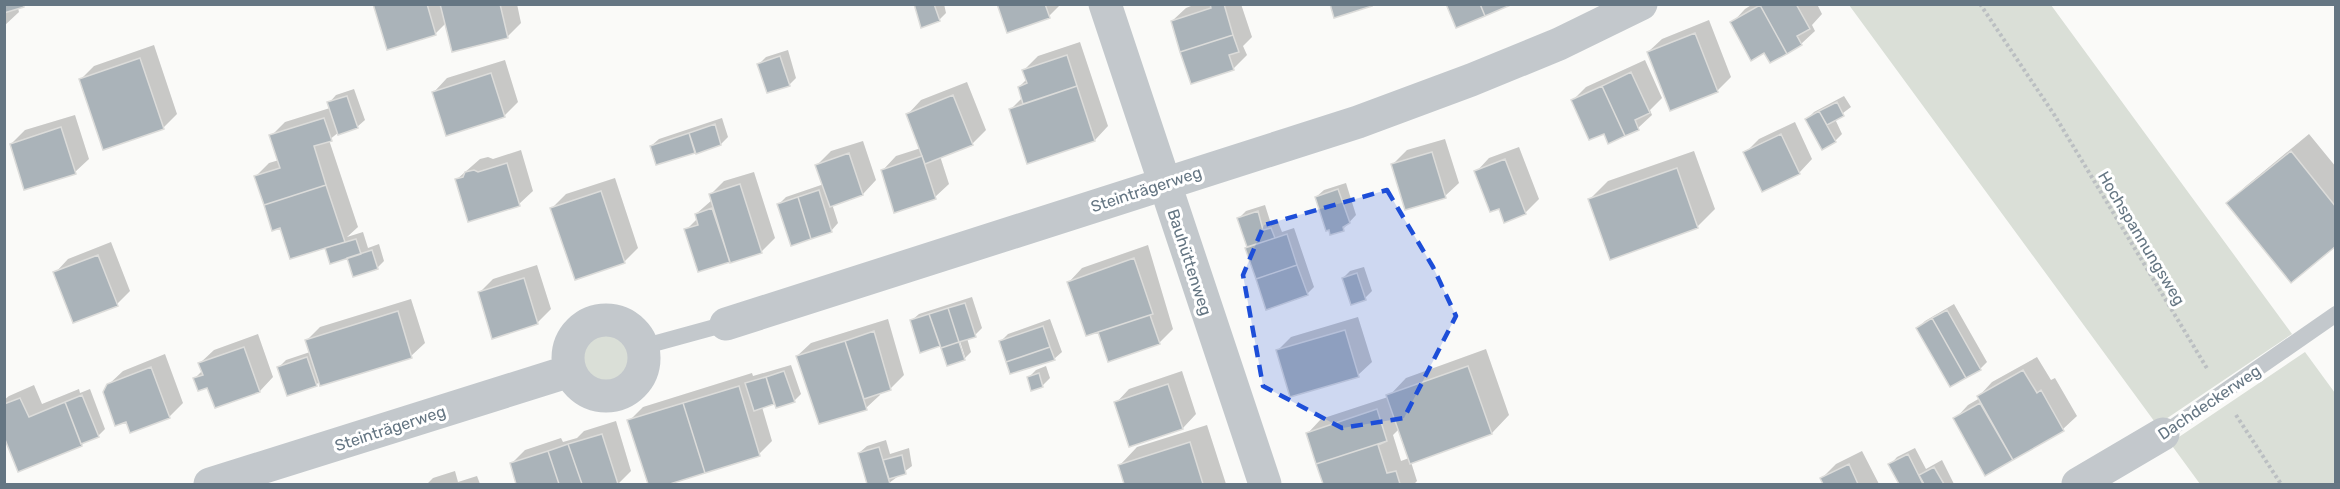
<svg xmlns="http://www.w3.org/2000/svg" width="2340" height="489" viewBox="0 0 2340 489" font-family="Rubik,sans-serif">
	<rect width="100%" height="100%" fill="#fafaf8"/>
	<path fill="#dadfd7" d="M1849 5H2051L2292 334 2157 425Z
		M579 360a26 26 0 1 1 52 0a26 26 0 1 1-52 0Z
		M2305 352 2335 393V484H2200L2170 443Z"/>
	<path fill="#0003" fill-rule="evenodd" d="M4 4H25L18 8 19 12 4 26Z
		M375 4H517L521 23 507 37 446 23 435 34Z
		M915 4H944L946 13 939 20Z
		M998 4H1061L1049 16Z
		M1196 4H1241L1252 37 1243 46 1247 55 1233 69 1172 21 1186 8Z
		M1753 4H1817L1822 14 1812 25 1815 31 1801 44 1765 51 1732 23 1745 9Z
		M1709 20 1731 77 1717 91 1648 52 1662 39Z
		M1080 42 1108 126 1095 140 1011 109 1023 97 1019 87 1027 79 1024 70 1038 56Z
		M154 45 177 114 163 128 81 79 94 66Z
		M788 50 796 78 789 85 759 64 766 57Z
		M505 60 518 102 504 116 434 92 447 78Z
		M1645 60 1662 98 1650 110 1652 115 1638 128 1605 132 1573 100 1586 87Z
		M967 82 986 130 972 144 940 156 949 184 935 197 883 170 896 156 921 148 908 114 921 100Z
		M354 89 365 120 357 127 339 132 329 140 358 227 347 237 363 232 368 248 379 244 384 261 377 268 326 249 281 226 256 176 269 163 279 160 271 136 285 122 330 108 329 103 336 95Z
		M1844 96 1851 107 1835 119 1842 134 1835 141 1807 119 1814 112Z
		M75 115 89 159 75 172 11 144 25 130Z
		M722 118 728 137 721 144 657 164 651 146 659 139Z
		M1795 122 1812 159 1799 173 1745 153 1759 139Z
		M2309 134 2336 167V245L2228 204 2246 186Z
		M1445 139 1459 183 1445 196 1393 164 1407 150Z
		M863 141 876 180 863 194 832 204 838 223 831 231 779 204 786 197 824 184 817 165 831 151Z
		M1519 147 1539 199 1525 213 1500 207 1476 172 1489 158Z
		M521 150 533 191 519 204 456 180 480 159 488 157 493 159Z
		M1694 151 1715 209 1697 227 1590 199 1608 181Z
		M754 172 775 238 761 252 699 270 686 230 697 219 696 214 712 200 710 195 724 181Z
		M615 178 638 248 624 262 552 208 566 194Z
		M1346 183 1356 215 1343 229 1316 197 1324 190Z
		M1265 205 1271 224 1278 222 1282 232 1294 228 1314 287 1307 294 1246 248 1248 247 1239 218 1246 211Z
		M111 242 130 291 117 304 55 273 68 259Z
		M1148 245 1173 329 1159 343 1099 330 1069 282 1082 268Z
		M537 265 551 309 537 323 479 293 493 279Z
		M1364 267 1372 291 1365 298 1343 278 1350 271Z
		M972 297 982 328 975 335 967 338 971 352 964 359 941 344 921 351 911 321 919 314ZM958 335 965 357H962L955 336Z
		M411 299 425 343 411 356 320 381 316 385 279 367 286 360 310 352 307 340 320 327Z
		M1954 304 1987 362 1980 369 1918 328 1925 321Z
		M1358 317 1372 362 1358 375 1277 351 1291 337Z
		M888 319 904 375 890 389 879 393 880 395 866 408 797 356 811 343Z
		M1050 319 1062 352 1054 359 1001 341 1008 334Z
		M258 334 273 377 260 391 216 407 208 386 194 379 203 370 200 363 214 350Z
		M1486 349 1509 415 1492 433 1411 462 1417 481 1414 484H1325L1308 433 1321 419 1388 397 1406 378ZM1399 429 1409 458 1401 461 1393 435Z
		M165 354 183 403 169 417 108 385 123 371Z
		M2037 357 2051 380 2055 378 2077 416 2063 429 1985 474 1955 419 1968 405 1980 398 1979 396 1992 382Z
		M791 365 801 394 794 401 775 403 762 407 772 441 759 454 665 484H649L629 421 643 407 752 373 753 376Z
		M1046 366 1050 378 1043 385 1032 389 1029 377 1036 370Z
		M1182 371 1196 414 1183 428 1130 445 1116 403 1129 389Z
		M34 385 42 404 79 389 80 393 90 389 105 429 98 436 86 440 82 445 19 470 4 433V400L9 396Z
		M616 421 631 471 618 484H518L511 464 525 450 561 438 563 442 577 438 584 431Z
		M1207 425 1226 484H1126L1120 465 1137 447Z
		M886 440 890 454 909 448 912 466 889 483 869 484 859 453 867 446Z
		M1915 448 1926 469 1942 460 1954 484H1900L1890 465 1897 457Z
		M1862 451 1879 484H1825L1822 478 1836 464Z
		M455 471 458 482 477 476 480 484H427L433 478Z"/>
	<path fill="#aab3b9" stroke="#dcdcda" stroke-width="1.5" d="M4 4H23L24 7 4 13Z
		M373 4H427L436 35 387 50Z
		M440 4H500L508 38 452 52Z
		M914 4H934L940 21 921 28Z
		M997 4H1045L1050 18 1007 33Z
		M1210 4H1224L1233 35 1180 52 1171 21 1211 8Z
		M1330 4H1371L1372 6 1334 18Z
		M1446 4H1480L1485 16 1456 28Z
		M1480 4H1513L1485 16Z
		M1762 4H1796L1810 29 1797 36 1802 45 1787 54 1760 5Z
		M1760 5 1787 54 1770 63 1764 53 1751 61 1730 22Z
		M1695 33 1718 92 1670 111 1647 52Z
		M1233 35 1239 52 1229 55 1234 70 1191 84 1180 52Z
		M1067 55 1077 86 1023 104 1018 87 1027 83 1022 70Z
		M780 56 790 86 767 93 757 64Z
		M140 58 164 129 103 150 79 79Z
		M1631 72 1650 113 1635 120 1639 130 1625 136 1602 86Z
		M491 73 505 117 446 136 432 92Z
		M1077 86 1095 141 1027 164 1009 109Z
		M1602 86 1625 136 1608 144 1604 134 1589 140 1571 100Z
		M953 95 973 145 925 164 906 114Z
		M347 96 358 128 338 135 327 102Z
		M1837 102 1844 116 1827 125 1819 111Z
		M1819 111 1836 142 1822 150 1805 119Z
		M324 118 332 141 314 146 326 185 264 205 254 176 280 168 269 135Z
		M715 124 721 145 696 154 689 133Z
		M61 127 76 174 24 190 10 144Z
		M689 133 695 153 656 165 650 146Z
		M1781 134 1800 174 1762 192 1743 152Z
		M2291 151 2336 207V246L2291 283 2226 203Z
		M1432 152 1446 198 1405 210 1391 164Z
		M849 153 863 195 830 207 815 165Z
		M922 156 936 199 894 213 881 170Z
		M1505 159 1526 214 1504 223 1499 209 1490 212 1474 171Z
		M507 163 520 206 468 222 455 179 463 177 465 172 474 170 478 172Z
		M1677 168 1698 228 1610 260 1588 199Z
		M740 184 762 253 730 263 709 194Z
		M326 185 345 242 290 259 280 228 272 231 264 205Z
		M1338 189 1350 223 1343 227 1344 231 1330 235 1329 230 1326 231 1315 197Z
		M819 190 832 232 811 239 798 197Z
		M601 191 625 263 575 280 550 208Z
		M798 197 811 239 791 246 777 204Z
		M712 208 730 262 698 272 684 229 698 225 695 214Z
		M1258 211 1263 230 1271 228 1275 238 1247 247 1237 218Z
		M1287 234 1297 265 1256 279 1245 248Z
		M356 239 361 254 330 264 325 248Z
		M372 250 378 269 353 277 347 258Z
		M98 255 118 306 73 323 53 272Z
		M1134 258 1153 314 1086 336 1067 282Z
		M1297 265 1308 295 1266 310 1256 279Z
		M1357 273 1366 300 1351 305 1342 278Z
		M524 278 538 324 492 339 478 292Z
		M965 303 976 337 959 342 948 308Z
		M948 308 959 342 941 348 929 314Z
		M1947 310 1981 370 1966 378 1932 318Z
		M398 311 412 358 320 386 305 340Z
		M929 314 940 346 920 353 910 320Z
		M1150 315 1160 344 1108 362 1098 332Z
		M1932 318 1966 378 1950 387 1916 328Z
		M1043 326 1050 347 1006 362 999 341Z
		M1345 330 1359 377 1290 397 1276 350Z
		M874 331 891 390 864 399 845 341Z
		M845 341 867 410 819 424 796 356Z
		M959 342 965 360 947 366 941 348Z
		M244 347 260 392 215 408 207 388 198 391 193 378 203 375 198 363Z
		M1050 347 1055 360 1010 374 1006 362Z
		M307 357 317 386 287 396 277 367Z
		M1468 366 1492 434 1410 464 1386 395Z
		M151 367 170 418 130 433 126 422 115 426 103 392 107 384Z
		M2023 370 2037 393 2041 390 2064 431 2013 460 1977 396Z
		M784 371 795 402 776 408 766 377Z
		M1039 373 1043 387 1031 391 1027 377Z
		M766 377 774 404 754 411 745 383Z
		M1168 384 1183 429 1129 447 1114 402Z
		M739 386 760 456 705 473 683 403Z
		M82 395 99 437 81 444 65 402Z
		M20 398 29 417 65 402 82 446 18 472 4 437V404Z
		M683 403 705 473 670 484H648L627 420Z
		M1980 403 2013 460 1985 476 1953 418Z
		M1377 409 1387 441 1316 464 1306 433Z
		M602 434 618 484H582L568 444Z
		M1387 441 1378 445 1387 473 1396 471 1400 484H1323L1316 464Z
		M1190 442 1203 484H1124L1118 465Z
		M568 444 582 484H559L548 451Z
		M879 447 890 484H867L858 453Z
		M548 451 559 484H516L510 463Z
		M1908 454 1923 484H1899L1888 464Z
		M902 455 906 474 889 479 883 460Z
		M1849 464 1858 484H1823L1820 478Z
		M1934 467 1944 484H1924L1919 475Z"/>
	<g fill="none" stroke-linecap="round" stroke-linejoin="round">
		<path stroke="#bbbfc2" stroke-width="4" stroke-dasharray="3 3" stroke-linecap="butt" d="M1980 4 2055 116 2208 370
			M2236 415 2281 484"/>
		<path stroke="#c3c8cc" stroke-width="16" d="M642 347 726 324
			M2163 434 2336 314"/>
		<path stroke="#c3c8cc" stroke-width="33" d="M1105 4 1265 484
			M568 358a38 38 0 1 1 76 0a38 38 0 1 1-76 0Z
			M726 324 1358 122 1471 80 1559 44 1641 4
			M210 484 570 371
			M2078 484 2163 434"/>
	</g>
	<path fill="#1d4ed8" fill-opacity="0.2" stroke="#1d4ed8" stroke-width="4.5" stroke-dasharray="12 8" stroke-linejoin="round" d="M1387 190 1433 267 1456 316 1404 418 1342 428 1263 386 1243 275 1264 225Z"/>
	<g text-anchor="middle" stroke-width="6" stroke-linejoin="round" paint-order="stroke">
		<g font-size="16" fill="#657683" stroke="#fff">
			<text transform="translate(1146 189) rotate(-18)" y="6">Steinträgerweg</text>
			<text transform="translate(2142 238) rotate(59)" y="6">Hochspannungsweg</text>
			<text transform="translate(1190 262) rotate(72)" y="6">Bauhüttenweg</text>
			<text transform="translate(2209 402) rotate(-34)" y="6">Dachdeckerweg</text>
			<text transform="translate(390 428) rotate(-18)" y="6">Steinträgerweg</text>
		</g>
	</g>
	<rect width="2340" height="489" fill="none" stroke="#657683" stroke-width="12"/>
</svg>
